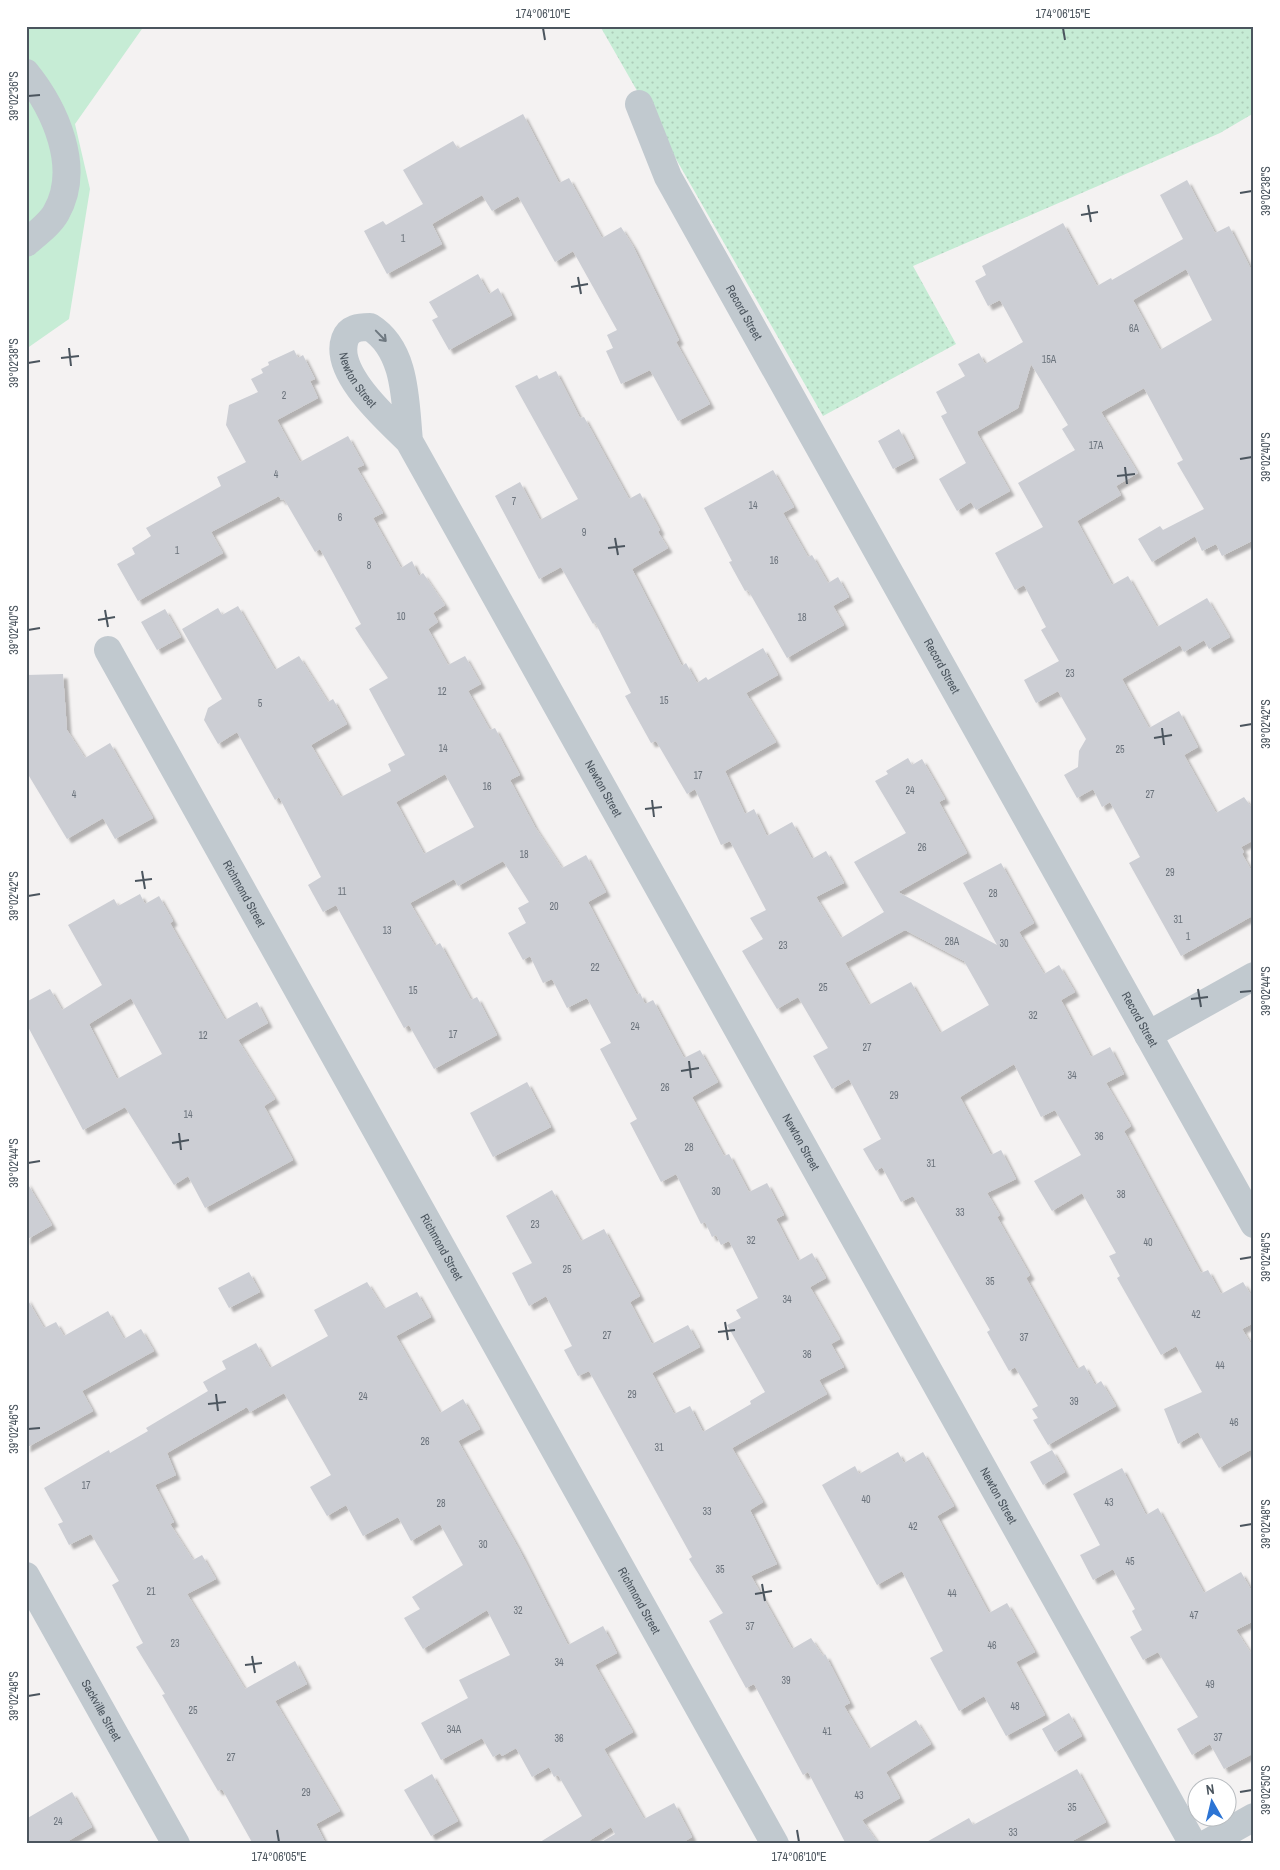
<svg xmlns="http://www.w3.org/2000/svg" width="1280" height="1870" viewBox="0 0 1280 1870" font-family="'Archivo Narrow',sans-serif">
	<defs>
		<pattern id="grass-dots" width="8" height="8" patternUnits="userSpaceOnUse" patternTransform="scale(1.25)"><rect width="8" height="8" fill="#c6ecd5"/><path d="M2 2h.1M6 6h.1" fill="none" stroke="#acccb9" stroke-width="1.8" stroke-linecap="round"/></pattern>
		<filter id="shadow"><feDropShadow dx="4.5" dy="4.5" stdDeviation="1" flood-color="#0004"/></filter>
	</defs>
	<rect width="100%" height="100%" fill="#f4f2f2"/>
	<path fill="url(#grass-dots)" d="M600 26H1254V113L1220 133 913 266 956 344 823 416Z"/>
	<path fill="#c6ecd5" d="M26 26H144L75 124 90 189 69 319 26 349Z"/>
	<path fill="#ccced4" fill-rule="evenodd" filter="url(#shadow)" d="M523 114 559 183 569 178 602 238 621 227 633 246 679 340 676 342 710 404 678 421 650 370 621 384 606 351 613 348 607 335 617 330 573 251 555 262 518 196 492 211 482 195 432 224 442 244 387 274 364 231 383 221 386 225 423 204 403 170 453 141 458 149Z
		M1187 180 1215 233 1229 226 1254 275V540L1222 556 1216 544 1202 551 1195 536 1152 562 1138 539 1160 526 1163 530 1204 509 1177 463 1183 460 1144 388 1101 412 1138 473 1116 486 1121 495 1077 521 1112 585 1128 576 1157 627 1207 598 1230 637 1209 649 1204 640 1184 652 1180 645 1122 679 1149 728 1179 711 1198 747 1184 755 1216 813 1244 797 1254 811V840L1241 847 1244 852 1242 854 1254 875V915L1181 956 1129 863 1140 857 1110 802 1102 807 1093 789 1077 798 1064 775 1078 767 1079 751 1086 739 1058 691 1036 703 1024 680 1059 661 1041 630 1046 627 1024 585 1015 590 995 553 1043 527 1018 483 1075 450 1062 429 1068 425 1031 364 1018 408 978 431 977 433 1010 491 976 510 971 502 957 511 939 479 966 463 941 416 947 413 936 392 965 376 958 364 979 353 985 364 1023 342 1000 300 988 306 975 281 986 275 982 266 1063 223 1097 286 1111 278 1112 280 1183 239 1160 195ZM1186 269 1212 320 1160 350 1133 300Z
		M478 274 489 294 498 288 512 315 449 350 432 320 438 317 429 302Z
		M294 350 298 358 303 355 315 379 310 381 318 398 277 420 300 462 348 436 364 465 357 468 383 513 373 518 401 568 412 561 419 576 423 573 445 605 433 613 438 622 428 629 448 665 465 656 481 684 468 691 490 730 495 728 520 775 510 780 535 827 562 868 586 855 606 892 588 902 637 995 640 993 645 1004 653 1000 684 1058 700 1050 718 1082 692 1097 724 1156 729 1154 749 1192 767 1183 784 1215 776 1219 798 1261 812 1253 826 1278 810 1287 840 1339 831 1344 844 1367 819 1380 827 1394 732 1448 763 1502 750 1510 777 1564 751 1576 792 1649 811 1638 823 1656 825 1654 850 1703 844 1706 869 1749 916 1720 931 1744 886 1772 900 1798 862 1820 879 1844H846L808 1772 803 1775 754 1684 746 1688 709 1621 723 1613 689 1559 692 1557 589 1371 578 1376 564 1350 572 1346 546 1296 529 1306 512 1273 532 1263 506 1216 552 1190 581 1241 604 1229 640 1296 630 1302 652 1344 688 1325 700 1347 652 1373 674 1414 690 1406 703 1432 751 1404 750 1401 765 1392 727 1325 741 1318 736 1310 758 1298 729 1241 721 1245 716 1235 712 1237 705 1222 701 1224 676 1174 661 1182 630 1123 637 1119 600 1049 611 1043 587 998 567 1008 552 979 543 983 530 956 523 960 508 933 526 923 518 908 529 902 503 861 458 886 454 879 410 903 435 946 440 943 471 1000 477 997 497 1035 434 1069 409 1025 404 1028 336 905 323 912 308 885 321 877 279 797 275 800 237 732 218 744 204 720 208 708 222 699 182 629 218 608 222 615 238 606 275 670 299 656 328 702 333 699 347 724 311 745 341 797 391 771 388 764 405 755 369 689 388 678 355 628 361 624 320 549 315 552 284 499 281 500 279 496 211 532 223 553 138 601 117 564 135 554 132 548 151 536 146 528 221 486 217 477 246 462 226 425 229 405 258 392 251 379 263 373 261 369 269 365 268 362ZM445 774 474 827 424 854 396 802Z
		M556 371 580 418 584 417 629 499 640 493 660 530 658 532 668 548 632 569 682 666 686 663 697 683 706 677 708 680 763 648 778 675 746 693 776 742 725 771 745 814 754 809 767 836 792 822 812 859 826 851 844 883 816 897 841 938 884 912 854 862 906 833 875 781 888 774 886 771 908 758 912 765 922 759 945 799 939 802 967 853 898 892 997 945 963 883 1001 863 1034 923 1019 932 1044 974 1059 965 1075 992 1061 1000 1091 1057 1110 1047 1124 1074 1106 1083 1131 1126 1124 1131 1201 1273 1208 1270 1221 1294 1243 1282 1254 1300V1323L1242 1329 1254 1349V1448L1219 1468 1198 1432 1178 1444 1164 1409 1202 1392 1176 1346 1161 1355 1117 1278 1120 1276 1109 1256 1116 1253 1082 1193 1052 1211 1034 1181 1081 1155 1055 1110 1041 1117 1014 1064 960 1097 991 1155 1001 1150 1016 1179 987 1193 1000 1215 997 1217 1030 1275 1026 1278 1077 1369 1084 1365 1095 1385 1101 1381 1116 1406 1048 1445 1033 1420 1038 1418 1032 1409 1038 1406 1015 1367 1009 1371 987 1332 990 1330 913 1196 901 1202 882 1167 876 1171 863 1149 881 1139 849 1079 832 1089 813 1056 828 1048 798 997 777 1009 742 951 763 939 750 918 766 910 730 841 721 845 695 789 687 794 656 741 651 743 625 696 631 693 595 622 593 624 561 567 539 579 495 496 520 482 540 520 578 499 515 386 537 375 539 379ZM905 930 964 961 989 1005 940 1033 911 982 869 1005 845 963Z
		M899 429 914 458 893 469 878 441Z
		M773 470 794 507 783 513 808 557 812 555 828 583 838 577 849 597 833 606 844 625 787 658 748 590 745 591 729 562 732 561 704 508Z
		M165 609 181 637 157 650 141 622Z
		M63 674 67 730 85 758 110 743 153 818 115 839 103 818 67 839 26 771V675Z
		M140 894 145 904 159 896 173 921 170 923 225 1020 257 1002 268 1023 238 1040 275 1099 264 1106 293 1160 205 1208 188 1176 174 1185 125 1107 83 1130 26 1023V1002L50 989 62 1010 102 985 68 925 114 899 118 906ZM131 998 162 1054 117 1079 89 1024Z
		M527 1082 551 1127 493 1157 470 1113Z
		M26 1181 52 1225 26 1240Z
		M249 1272 260 1292 229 1308 218 1288Z
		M367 1282 384 1309 417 1292 431 1317 396 1336 440 1413 463 1399 480 1429 458 1441 520 1551 568 1645 603 1626 617 1653 595 1665 633 1732 604 1749 644 1819 674 1803 692 1837 680 1844H598L615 1834 611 1827 584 1844H537L582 1816 558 1775 554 1777 549 1767 532 1777 516 1748 502 1756 500 1753 493 1757 482 1738 441 1760 421 1723 468 1698 459 1680 510 1655 487 1610 423 1649 404 1618 420 1609 412 1597 463 1565 440 1524 411 1541 398 1517 363 1536 346 1505 327 1516 310 1487 331 1475 284 1393 250 1412 247 1407 167 1453 176 1475 155 1485 174 1522 170 1524 193 1560 202 1555 216 1579 187 1594 245 1689 295 1661 307 1684 275 1701 340 1811 316 1824 326 1844H253L222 1789 218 1791 162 1695 165 1694 136 1647 143 1643 112 1585 119 1581 91 1534 69 1545 58 1524 63 1522 44 1488 109 1450 110 1453 148 1431 146 1428 208 1391 203 1382 226 1369 222 1361 256 1343 270 1368 328 1336 314 1310Z
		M26 1297 44 1328 56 1322 64 1336 108 1311 124 1339 141 1329 154 1351 82 1391 93 1411 26 1448Z
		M1052 1450 1065 1472 1043 1485 1030 1462Z
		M898 1452 904 1463 923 1452 954 1506 937 1516 989 1613 1007 1603 1035 1652 1016 1662 1045 1715 1006 1736 984 1696 959 1711 930 1658 943 1651 902 1571 877 1585 822 1485 855 1466 859 1474Z
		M1122 1468 1146 1515 1158 1508 1204 1593 1241 1572 1254 1595V1621L1236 1630 1254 1658V1753L1224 1769 1210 1744 1192 1755 1177 1729 1198 1717 1158 1652 1143 1660 1130 1637 1142 1630 1132 1611 1135 1609 1113 1569 1093 1580 1080 1555 1100 1545 1073 1494Z
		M1069 1713 1082 1736 1055 1752 1042 1729Z
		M1077 1769 1106 1822 1067 1844H923L969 1818 973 1825Z
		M432 1774 458 1821 431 1836 404 1790Z
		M72 1792 92 1827 63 1844H26V1819Z"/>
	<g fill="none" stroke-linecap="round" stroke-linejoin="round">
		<g stroke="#c1c9cf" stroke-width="28">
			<path d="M26 73C55 109 82 168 56 213 50 224 36 234 26 243"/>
			<path id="s1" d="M639 104 668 177 1254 1224"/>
			<path id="s2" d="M409 441C405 402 407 350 370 327 359 327 349 328 345 339 333 373 388 420 409 441L1193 1844"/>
			<path id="s3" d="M108 650 775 1844"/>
			<path d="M1148 1035 1254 976"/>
			<path id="s4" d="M26 1576 176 1844"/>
			<path d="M1206 1844 1254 1817"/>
		</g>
	</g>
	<defs><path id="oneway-shaft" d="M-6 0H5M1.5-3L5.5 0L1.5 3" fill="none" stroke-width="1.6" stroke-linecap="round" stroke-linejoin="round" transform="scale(1.25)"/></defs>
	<use stroke="#6e7880" href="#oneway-shaft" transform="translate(381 336) rotate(46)"/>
	<path fill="none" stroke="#4b555e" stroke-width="2" d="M543 28 545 40M1063 28 1065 40M28 96 40 95M1240 193 1252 191M1088 205 1091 222M1081 215 1098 212M578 277 581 294M571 287 588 284M69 348 71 366M61 358 79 356M28 363 40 361M1240 459 1252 457M1125 467 1127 484M1117 476 1135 474M615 538 618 555M608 548 625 546M105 610 108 627M98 620 115 617M28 630 40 628M1240 726 1252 724M1162 728 1164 745M1154 738 1172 735M652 800 654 817M645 809 662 807M142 871 145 889M135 881 152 879M28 896 40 894M1198 989 1201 1007M1240 992 1252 991M1191 999 1208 997M689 1061 691 1078M681 1071 699 1068M179 1133 181 1150M172 1143 189 1140M28 1163 40 1161M1240 1259 1252 1257M725 1322 728 1340M718 1332 735 1330M216 1394 218 1411M208 1404 226 1402M28 1429 40 1428M1240 1526 1252 1524M762 1584 765 1601M755 1594 772 1591M252 1656 255 1673M245 1665 262 1663M28 1696 40 1694M1240 1792 1252 1790M277 1830 279 1842M797 1830 799 1842"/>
	<g text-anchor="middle" stroke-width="5" stroke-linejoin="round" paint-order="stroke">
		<g font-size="10" fill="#6b737c">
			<text x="403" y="242">1</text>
			<text x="1134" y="332">6A</text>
			<text x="1049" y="363">15A</text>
			<text x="284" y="399">2</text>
			<text x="1096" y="449">17A</text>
			<text x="276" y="478">4</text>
			<text x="514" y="505">7</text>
			<text x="753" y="509">14</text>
			<text x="340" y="521">6</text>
			<text x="584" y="536">9</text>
			<text x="177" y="554">1</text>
			<text x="774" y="564">16</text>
			<text x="369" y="569">8</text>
			<text x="401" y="620">10</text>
			<text x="802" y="621">18</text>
			<text x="1070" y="677">23</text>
			<text x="442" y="695">12</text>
			<text x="664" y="704">15</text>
			<text x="260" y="707">5</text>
			<text x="443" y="752">14</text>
			<text x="1120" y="753">25</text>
			<text x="698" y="779">17</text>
			<text x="487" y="790">16</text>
			<text x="910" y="794">24</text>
			<text x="74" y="798">4</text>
			<text x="1150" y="798">27</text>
			<text x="922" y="851">26</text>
			<text x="524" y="858">18</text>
			<text x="1170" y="876">29</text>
			<text x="342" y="895">11</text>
			<text x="993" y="897">28</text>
			<text x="554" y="910">20</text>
			<text x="1178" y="923">31</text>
			<text x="387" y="934">13</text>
			<text x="1188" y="940">1</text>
			<text x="952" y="945">28A</text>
			<text x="1004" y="947">30</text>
			<text x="783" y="949">23</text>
			<text x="595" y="971">22</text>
			<text x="823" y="991">25</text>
			<text x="413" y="994">15</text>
			<text x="1033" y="1019">32</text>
			<text x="635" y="1030">24</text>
			<text x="453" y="1038">17</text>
			<text x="203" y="1039">12</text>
			<text x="867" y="1051">27</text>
			<text x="1072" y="1079">34</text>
			<text x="665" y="1091">26</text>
			<text x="894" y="1099">29</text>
			<text x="188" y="1118">14</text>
			<text x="1099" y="1140">36</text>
			<text x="689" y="1151">28</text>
			<text x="931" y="1167">31</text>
			<text x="716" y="1195">30</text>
			<text x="1121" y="1198">38</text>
			<text x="960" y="1216">33</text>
			<text x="535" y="1228">23</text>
			<text x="751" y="1244">32</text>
			<text x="1148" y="1246">40</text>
			<text x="567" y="1273">25</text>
			<text x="990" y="1285">35</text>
			<text x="787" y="1303">34</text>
			<text x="1196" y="1318">42</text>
			<text x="607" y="1339">27</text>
			<text x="1024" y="1341">37</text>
			<text x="807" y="1358">36</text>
			<text x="1220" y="1369">44</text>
			<text x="632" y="1398">29</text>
			<text x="363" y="1400">24</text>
			<text x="1074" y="1405">39</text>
			<text x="1234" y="1426">46</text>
			<text x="425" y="1445">26</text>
			<text x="659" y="1451">31</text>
			<text x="86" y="1489">17</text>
			<text x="866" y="1503">40</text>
			<text x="1109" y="1506">43</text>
			<text x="441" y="1507">28</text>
			<text x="707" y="1515">33</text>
			<text x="913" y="1530">42</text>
			<text x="483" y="1548">30</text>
			<text x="1130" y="1565">45</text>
			<text x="720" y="1573">35</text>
			<text x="151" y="1595">21</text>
			<text x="952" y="1597">44</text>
			<text x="518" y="1614">32</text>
			<text x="1194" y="1619">47</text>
			<text x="750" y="1630">37</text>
			<text x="175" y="1647">23</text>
			<text x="992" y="1649">46</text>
			<text x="559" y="1666">34</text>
			<text x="786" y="1684">39</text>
			<text x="1210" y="1688">49</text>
			<text x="1015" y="1710">48</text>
			<text x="193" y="1714">25</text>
			<text x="454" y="1733">34A</text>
			<text x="827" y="1735">41</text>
			<text x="1218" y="1741">37</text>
			<text x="559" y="1742">36</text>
			<text x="231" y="1761">27</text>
			<text x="306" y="1796">29</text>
			<text x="859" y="1799">43</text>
			<text x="1072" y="1811">35</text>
			<text x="58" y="1825">24</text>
			<text x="1013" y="1836">33</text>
		</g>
		<g font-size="12" fill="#4b555e" stroke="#fff">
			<text dy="4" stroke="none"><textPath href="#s1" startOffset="234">Record Street</textPath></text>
			<text dy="4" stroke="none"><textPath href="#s2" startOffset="200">Newton Street</textPath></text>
			<text dy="4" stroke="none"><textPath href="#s1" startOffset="639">Record Street</textPath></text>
			<text dy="4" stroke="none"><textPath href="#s2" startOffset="679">Newton Street</textPath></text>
			<text dy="4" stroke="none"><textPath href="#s3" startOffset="279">Richmond Street</textPath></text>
			<text dy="4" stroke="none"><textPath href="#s1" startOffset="1044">Record Street</textPath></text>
			<text dy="4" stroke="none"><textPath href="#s2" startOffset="1084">Newton Street</textPath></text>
			<text dy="4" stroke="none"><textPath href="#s3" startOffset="684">Richmond Street</textPath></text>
			<text dy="4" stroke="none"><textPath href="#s2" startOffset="1489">Newton Street</textPath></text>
			<text dy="4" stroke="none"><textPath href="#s3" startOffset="1089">Richmond Street</textPath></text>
			<text dy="4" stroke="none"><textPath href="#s4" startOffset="154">Sackville Street</textPath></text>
		</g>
	</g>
	<rect width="1280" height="1870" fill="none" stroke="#ffffff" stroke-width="55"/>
	<g transform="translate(1212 1802) rotate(352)"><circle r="24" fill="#ffffff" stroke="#b7bbbf"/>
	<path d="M0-4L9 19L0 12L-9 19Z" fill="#2c74d4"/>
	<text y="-8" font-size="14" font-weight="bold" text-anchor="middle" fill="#4b555e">N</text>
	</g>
	<rect x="28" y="28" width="1224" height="1814" fill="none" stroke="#4b555e" stroke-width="2"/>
	<g font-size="12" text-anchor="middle" fill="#4b555e">
		<text x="543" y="18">174°06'10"E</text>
		<text x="1063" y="18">174°06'15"E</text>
		<text transform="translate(14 96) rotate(-90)" y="4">39°02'36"S</text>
		<text transform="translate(1266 191) rotate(-90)" y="4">39°02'38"S</text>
		<text transform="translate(14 363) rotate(-90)" y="4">39°02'38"S</text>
		<text transform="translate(1266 457) rotate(-90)" y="4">39°02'40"S</text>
		<text transform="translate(14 630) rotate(-90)" y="4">39°02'40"S</text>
		<text transform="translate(1266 724) rotate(-90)" y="4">39°02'42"S</text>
		<text transform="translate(14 896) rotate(-90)" y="4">39°02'42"S</text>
		<text transform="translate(1266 991) rotate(-90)" y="4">39°02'44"S</text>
		<text transform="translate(14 1163) rotate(-90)" y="4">39°02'44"S</text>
		<text transform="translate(1266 1257) rotate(-90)" y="4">39°02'46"S</text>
		<text transform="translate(14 1429) rotate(-90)" y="4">39°02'46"S</text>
		<text transform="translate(1266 1524) rotate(-90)" y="4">39°02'48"S</text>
		<text transform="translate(14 1696) rotate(-90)" y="4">39°02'48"S</text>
		<text transform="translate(1266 1790) rotate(-90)" y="4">39°02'50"S</text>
		<text x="279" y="1861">174°06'05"E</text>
		<text x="799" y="1861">174°06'10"E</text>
	</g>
</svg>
